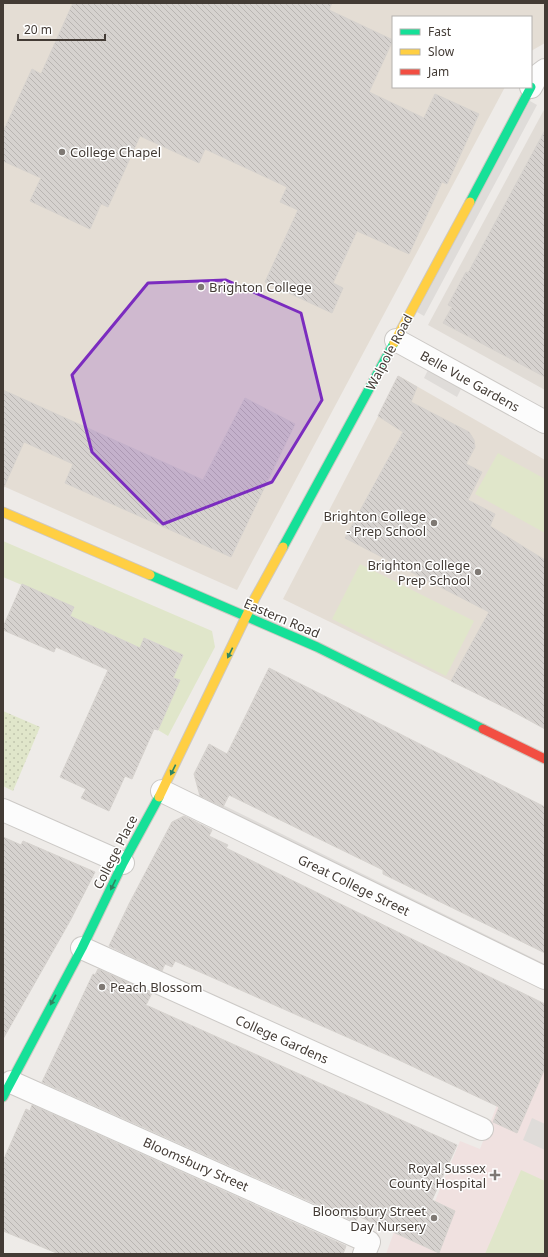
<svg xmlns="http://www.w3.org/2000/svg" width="548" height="1257" viewBox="0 0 548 1257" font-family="'Noto Sans',sans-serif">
	<defs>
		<pattern id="park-dots" width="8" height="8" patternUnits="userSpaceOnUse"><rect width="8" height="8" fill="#e0e6ca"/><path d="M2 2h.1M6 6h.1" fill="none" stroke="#c1c6ae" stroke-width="1.8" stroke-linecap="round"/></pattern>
		<pattern id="building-back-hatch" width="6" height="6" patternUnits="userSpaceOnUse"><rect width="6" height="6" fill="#d6d2cf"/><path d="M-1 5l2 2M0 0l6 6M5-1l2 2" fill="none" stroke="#b9b5b2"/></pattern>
	</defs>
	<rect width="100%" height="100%" fill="#eeebe8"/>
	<path fill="#e1dcd6" d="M545 108V390L428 325Z"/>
	<path fill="#e4ddd4" d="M3 3H545V43L531 51V17H393V87H505L237 590 3 486Z
		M399 376 545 460V586L534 667 512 711 283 599Z"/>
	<path fill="#f0e1e0" d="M545 1064V1254H386L394 1232 439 1253 455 1211 435 1201 460 1141 480 1149 497 1105Z"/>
	<path fill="#e0e6ca" d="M498 453 545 479V533L475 494Z
		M3 541 212 631 215 647 168 736 158 730 179 681 173 678 183 655 145 638 140 648 70 616 74 607 3 577Z
		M360 564 474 621 446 676 332 619Z
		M521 1170 545 1181V1254H485Z"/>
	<path fill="url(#park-dots)" d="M3 711 40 727 13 791 3 786Z"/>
	<path fill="#dfdcd9" d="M530 101 537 105 424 316 417 312Z
		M428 370 461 389 457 397 424 378Z
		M223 805 545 964V973L219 813Z
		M532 1118 545 1124V1150L523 1140Z"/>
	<path fill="url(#building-back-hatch)" stroke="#d6d2ce" d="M73 3H332L329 10 393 40 369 92 424 118 435 94 479 114 447 184 442 182 409 254 357 231 333 283 343 288 332 313 265 282 298 210 280 202 287 187 205 149 199 163 140 136 108 207 101 204 90 229 30 201 41 178 3 161V132L32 69 41 74Z
		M545 130V377L443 323 452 307 448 305 466 272 468 273Z
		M398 376 417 387 411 402 469 432 474 440 475 447 466 464 482 472 468 500 495 514 490 526 545 560V729L512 711 451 681 489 612 345 538 403 432 378 416Z
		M3 390 203 480 245 398 295 424 231 557 65 483 73 464 24 442 3 489Z
		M22 584 74 607 70 616 140 648 144 638 183 655 173 678 180 680 158 730 154 729 132 779 125 776 109 811 81 798 86 789 60 777 108 670 56 647 54 652 3 630V627Z
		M269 668 545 807V953L383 874V870L229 795 223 807 200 796 194 774 209 744 227 754Z
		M184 816 212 830 209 836 228 845 226 848 545 1004V1068L517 1133 493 1122 499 1107 401 1061 175 961 172 967 165 964 162 971 109 946 129 904 172 822Z
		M3 837 21 845 23 841 95 872 70 921 3 1039Z
		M98 969 152 993 146 1005 457 1145 432 1200 455 1211 439 1253 358 1216 356 1222 42 1082 93 974 95 975Z
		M32 1105 346 1246 343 1254H59L3 1231V1161L26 1109 30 1111Z"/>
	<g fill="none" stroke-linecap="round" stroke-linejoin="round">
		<g stroke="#ccc9c6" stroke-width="24">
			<path id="street" d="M531 87 537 76 545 70
				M396 340 545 422
				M162 791 545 978
				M3 810 123 863
				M82 948 482 1129
				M11 1082 369 1242 364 1254"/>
		</g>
		<g stroke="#cec8c1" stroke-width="11">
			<path id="fast" d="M470 202 531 87
				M283 547 394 343
				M150 575 317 647 483 729
				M3 1097 82 948 123 863 159 797"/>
		</g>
		<g stroke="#cec8c1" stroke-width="11">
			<path id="slow" d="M394 343 470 202
				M3 512 150 575
				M159 797 255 598 283 547"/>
		</g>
		<g stroke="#cec8c1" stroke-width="11">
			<path id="jam" d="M483 729 545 759"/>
		</g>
		<use href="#street" stroke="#fcfcfc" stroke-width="22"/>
		<use href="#fast" stroke="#16e098" stroke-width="9"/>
		<use href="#slow" stroke="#ffcf43" stroke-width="9"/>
		<use href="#jam" stroke="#f24e42" stroke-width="9"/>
	</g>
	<defs><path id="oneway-solid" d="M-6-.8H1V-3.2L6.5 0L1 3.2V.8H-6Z"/></defs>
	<g fill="#2f8562">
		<use href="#oneway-solid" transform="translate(230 653) rotate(116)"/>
		<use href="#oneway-solid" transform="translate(173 770) rotate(116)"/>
		<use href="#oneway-solid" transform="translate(113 885) rotate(116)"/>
		<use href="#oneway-solid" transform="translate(53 1000) rotate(119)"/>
	</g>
	<path fill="#7b2cbf" fill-opacity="0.2" stroke="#7b2cbf" stroke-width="3" stroke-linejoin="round" d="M226 280 301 313 322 400 272 482 163 524 92 452 72 375 148 283Z"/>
	<g fill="#7f7974" stroke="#fff" stroke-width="1.5">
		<circle cx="62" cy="152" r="4"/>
		<circle cx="201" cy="287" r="4"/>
		<circle cx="434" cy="523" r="4"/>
		<circle cx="478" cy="572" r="4"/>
		<circle cx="102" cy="987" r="4"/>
		<path d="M493 1169h4v4h4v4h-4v4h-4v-4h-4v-4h4z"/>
		<circle cx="434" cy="1218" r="4"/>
	</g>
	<g text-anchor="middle" stroke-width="3" stroke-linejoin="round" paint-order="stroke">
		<g font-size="13" fill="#433b35" stroke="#fff" text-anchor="end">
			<text x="70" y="157" text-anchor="start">College Chapel</text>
			<text x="209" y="292" text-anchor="start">Brighton College</text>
			<text x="426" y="521">Brighton College<tspan x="426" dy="15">- Prep School</tspan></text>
			<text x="470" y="570">Brighton College<tspan x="470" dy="15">Prep School</tspan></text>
			<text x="110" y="992" text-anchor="start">Peach Blossom</text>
			<text x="486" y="1173">Royal Sussex<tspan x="486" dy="15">County Hospital</tspan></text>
			<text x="426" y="1216">Bloomsbury Street<tspan x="426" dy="15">Day Nursery</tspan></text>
		</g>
		<g font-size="13" fill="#433b35" stroke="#fff">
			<text transform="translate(389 352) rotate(-62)" y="5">Walpole Road</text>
			<text transform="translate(470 381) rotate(29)" y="5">Belle Vue Gardens</text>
			<text transform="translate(282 618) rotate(23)" y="5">Eastern Road</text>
			<text transform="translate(115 852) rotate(-63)" y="5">College Place</text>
			<text transform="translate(354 885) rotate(26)" y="5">Great College Street</text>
			<text transform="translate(282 1039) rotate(24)" y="5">College Gardens</text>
			<text transform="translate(196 1164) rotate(24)" y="5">Bloomsbury Street</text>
		</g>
	</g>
	<rect width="548" height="1257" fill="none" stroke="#433b35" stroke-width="8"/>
	<rect x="392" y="16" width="140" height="72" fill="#ffffff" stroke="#b4b1ae"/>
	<rect x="400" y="29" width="20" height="6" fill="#16e098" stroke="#b4b1ae"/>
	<text x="428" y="36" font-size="12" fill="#433b35">Fast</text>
	<rect x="400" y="49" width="20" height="6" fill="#ffcf43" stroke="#b4b1ae"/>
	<text x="428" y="56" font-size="12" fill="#433b35">Slow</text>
	<rect x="400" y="69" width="20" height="6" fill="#f24e42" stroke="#b4b1ae"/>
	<text x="428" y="76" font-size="12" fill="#433b35">Jam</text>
	<path d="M18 34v6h87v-6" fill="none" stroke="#433b35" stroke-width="2"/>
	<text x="24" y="34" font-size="12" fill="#433b35" stroke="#ffffff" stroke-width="3" paint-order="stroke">20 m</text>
</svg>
